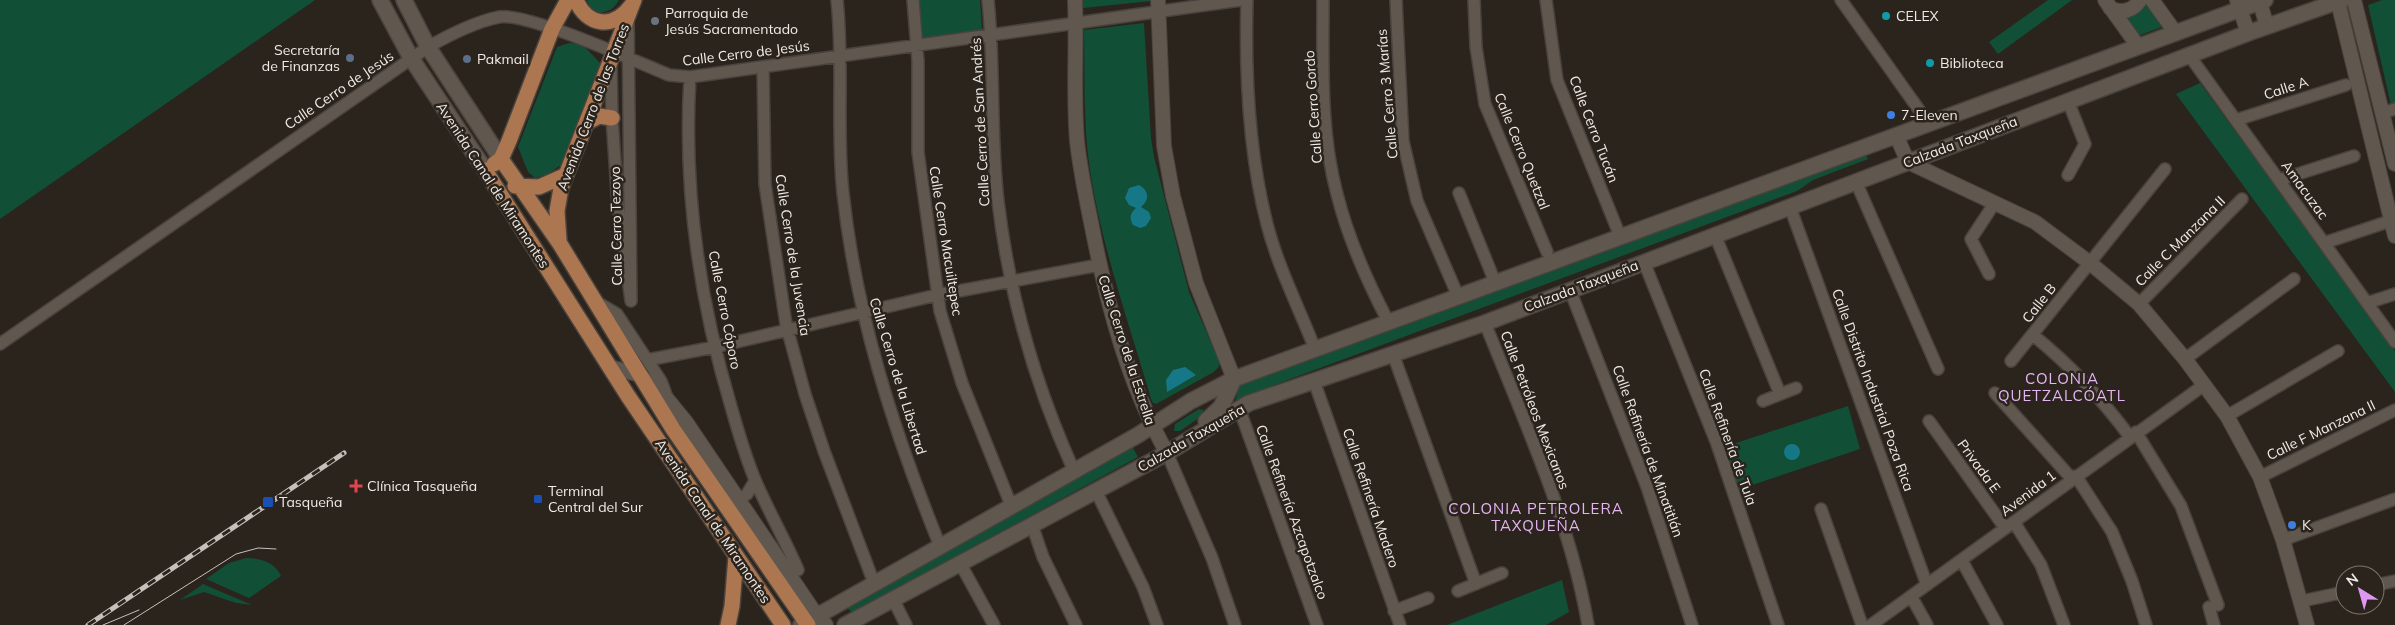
<svg xmlns="http://www.w3.org/2000/svg" width="2395" height="625" viewBox="0 0 2395 625" font-family="Mulish,sans-serif">
	<rect width="100%" height="100%" fill="#2b241d"/>
	<path fill="#114f37" d="M0 0H315L0 219Z
		M587 0H619C613 11 604 14 592 12Z
		M920 0H980L982 30 920 38Z
		M1083 0H1152V1L1083 8Z
		M2048 0H2072L1998 54 1989 42Z
		M2382 0H2395V103L2391 105 2368 5Z
		M2144 2 2162 27 2138 36 2124 17C2135 16 2140 13 2144 2Z
		M1144 23 1151 138 1154 157 1189 292 1220 363 1218 368 1212 373 1156 404 1152 402C1130 326 1102 249 1090 170 1083 124 1085 76 1084 30Z
		M569 43 582 44 601 64 562 164 548 174 535 178 528 172 518 147 557 47Z
		M2200 83 2395 351V392L2176 94Z
		M1866 155 1868 159 1813 180 1797 191 1277 384 1235 402 1240 383Z
		M1848 406 1860 449 1734 491 1721 448Z
		M1199 409 1203 410V415L1180 431H1174L1175 424Z
		M1132 446 1138 457 853 613 842 604Z
		M246 558C260 558 275 562 281 576L249 598 206 579 229 563Z
		M1562 580 1569 612 1546 625H1447Z
		M203 584 252 605 236 603 204 592 180 600Z"/>
	<path fill="#167786" d="M1139 185C1150 191 1149 201 1141 207L1149 212 1151 218 1146 226 1140 228 1133 225C1129 218 1130 213 1136 208L1129 205 1125 198 1129 188Z
		M1185 367 1196 375 1167 392 1166 380 1173 370Z
		M1784 452a8 8 0 1 1 16 0a8 8 0 1 1-16 0Z"/>
	<g fill="none" stroke-linecap="round" stroke-linejoin="round">
		<g stroke="#49423d" stroke-width="14">
			<path id="minor" d="M837 0C844 64 836 129 843 193 856 315 894 432 940 546
				M913 0 918 61V152L940 311 962 383 1011 505
				M988 0C995 67 990 134 998 201 1009 293 1036 387 1074 471
				M1247 0C1245 72 1249 154 1267 224 1278 267 1299 308 1315 349
				M1323 0C1323 64 1320 131 1337 194 1348 238 1367 281 1388 321
				M1396 0 1403 141 1417 201 1458 296
				M1474 0 1476 47 1485 104 1547 252
				M1546 0 1557 80 1620 236
				M1841 0 1922 114 1925 124
				M2189 55 2395 342
				M611 65 612 118 618 206 631 301 628 19
				M763 67 765 184 786 324 805 394 824 451 874 583
				M690 77C683 189 700 303 732 410 739 434 746 459 756 482 769 512 785 540 798 570
				M2382 113 2395 109
				M2236 120 2346 85
				M2068 175 2085 144 2068 101
				M2279 180 2354 156
				M1856 182 1938 369
				M1459 193 1495 282
				M1790 207 1927 585
				M1715 235 1780 394
				M2324 243 2384 223
				M1644 262 1717 444 1778 625
				M1989 274 1971 239 1994 204
				M1570 290 1647 487 1692 625
				M595 301 617 314 661 381 668 400
				M2367 303 2395 294
				M2139 304 2242 199
				M1485 323C1524 421 1570 520 1588 625
				M2033 335C2070 365 2102 399 2130 437
				M0 344 428 47C449 35 475 22 499 17 527 12 637 62 669 75L690 77 1241 0
				M1393 354 1476 584
				M2185 359 2294 279
				M647 360 715 347 937 295 1099 265
				M2011 361 2165 169
				M1314 381 1400 625
				M1995 393 2072 479
				M1763 401 1796 388
				M1239 408 1317 625
				M2227 416 2338 351
				M1929 421 2005 528
				M2136 432 2181 506 2218 605
				M1167 453 1212 558 1235 625
				M2076 476 2112 532 2132 581 2146 625
				M2260 477 2395 410
				M1096 491 1143 587 1157 625
				M738 500 747 494 755 481
				M1821 509 1862 625
				M2014 522 2041 565 2064 625
				M1032 525 1043 557 1076 625
				M2283 540 2395 499
				M1962 561 1997 625
				M960 563 994 625
				M2375 585 2395 581
				M1458 591 1502 573
				M1911 596 1927 625
				M893 599 906 625
				M2302 601 2345 592
				M2209 607 2214 625
				M1394 611 1428 598
				M1871 625 2204 385"/>
		</g>
		<g stroke="#49423d" stroke-width="16">
			<path id="tertiary" d="M1075 0C1077 47 1073 94 1077 141 1080 169 1086 198 1092 227 1107 304 1128 384 1167 453
				M1158 0 1164 146 1173 196 1196 283 1234 379
				M2105 0 2138 46
				M2152 0 2175 32
				M2237 0 2248 33
				M2259 0 2267 26
				M2354 0 2395 164
				M2338 2 2395 236
				M2110 8C2122 14 2133 11 2140 0
				M1896 135 1908 162 2035 222 2090 263 2139 304 2185 359 2227 416 2260 477 2283 540 2307 625
				M610 367 640 375 668 400 686 422 817 616 826 625"/>
		</g>
		<g stroke="#49423d" stroke-width="18">
			<path id="secondary" d="M380 0 411 58 485 170
				M404 0 428 47 501 159
				M1206 421 1221 407 1234 379
				M801 625 1138 435 1191 401 1234 379 2265 0
				M845 625 1167 453 1249 403 1485 323 2248 33 2342 0"/>
		</g>
		<g stroke="#49423d" stroke-width="18">
			<path id="primary" d="M576 0C587 26 613 30 631 6
				M588 122 599 116 612 118
				M501 159 560 244 673 429 808 625
				M494 164 501 159 509 141 552 29 568 0
				M485 170 628 396 783 625
				M515 186 539 187 566 175
				M559 240 557 211 561 188 634 0
				M728 625 732 606 736 556"/>
		</g>
		<use href="#minor" stroke="#60584f" stroke-width="11"/>
		<use href="#tertiary" stroke="#60584f" stroke-width="14"/>
		<use href="#secondary" stroke="#60584f" stroke-width="15"/>
		<use href="#primary" stroke="#ac7750" stroke-width="15"/>
		<path stroke="#c6c0bb" stroke-width="1" d="M103 625 139 610
			M124 625 236 554 258 548 276 549"/>
		<g stroke="#c6c0bb" stroke-width="5">
			<path id="rail" d="M88 625 344 453"/>
		</g>
		<use href="#rail" stroke="#2b241d" stroke-width="3" stroke-dasharray="9" stroke-linecap="butt"/>
	</g>
	<g fill="#0f9aa8" stroke="#2b241d" stroke-width="2">
		<circle cx="1886" cy="16" r="5"/>
		<circle cx="1930" cy="63" r="5"/>
	</g>
	<circle fill="#6b7280" stroke="#2b241d" stroke-width="2" cx="655" cy="21" r="5"/>
	<g fill="#5c6f8a" stroke="#2b241d" stroke-width="2">
		<circle cx="350" cy="58" r="5"/>
		<circle cx="467" cy="59" r="5"/>
	</g>
	<g fill="#3f7fe0" stroke="#2b241d" stroke-width="2">
		<circle cx="1891" cy="115" r="5"/>
		<circle cx="2292" cy="525" r="5"/>
	</g>
	<path fill="#e0444e" stroke="#2b241d" stroke-width="2" d="M353.5 478.5h5v5h5v5h-5v5h-5v-5h-5v-5h5z"/>
	<g fill="#1a4fb4" stroke="#2b241d" stroke-width="2">
		<rect x="533" y="494" width="10" height="10" rx="2.5"/>
		<rect x="262" y="496" width="12" height="12" rx="2.5"/>
	</g>
	<g text-anchor="middle" stroke-width="5" stroke-linejoin="round" paint-order="stroke">
		<g font-size="14" fill="#f0ebe6" stroke="#2b241d" text-anchor="start">
			<text x="665" y="18">Parroquia de<tspan x="665" dy="16">Jesús Sacramentado</tspan></text>
			<text x="1896" y="21">CELEX</text>
			<text x="340" y="55" text-anchor="end">Secretaría<tspan x="340" dy="16">de Finanzas</tspan></text>
			<text x="477" y="64">Pakmail</text>
			<text x="1940" y="68">Biblioteca</text>
			<text x="1901" y="120">7-Eleven</text>
			<text x="367" y="491">Clínica Tasqueña</text>
			<text x="548" y="496">Terminal<tspan x="548" dy="16">Central del Sur</tspan></text>
			<text x="279" y="507">Tasqueña</text>
			<text x="2302" y="530">K</text>
		</g>
		<g font-size="14" fill="#f0ebe6" stroke="#2b241d">
			<text transform="translate(746 53) rotate(-7)" y="5">Calle Cerro de Jesús</text>
			<text transform="translate(2286 88) rotate(-18)" y="5">Calle A</text>
			<text transform="translate(339 90) rotate(-34)" y="5">Calle Cerro de Jesús</text>
			<text transform="translate(1387 94) rotate(-95)" y="5">Calle Cerro 3 Marías</text>
			<text transform="translate(593 107) rotate(-69)" y="5">Avenida Cerro de las Torres</text>
			<text transform="translate(1313 107) rotate(-94)" y="5">Calle Cerro Gordo</text>
			<text transform="translate(980 122) rotate(-93)" y="5">Calle Cerro de San Andrés</text>
			<text transform="translate(1594 129) rotate(69)" y="5">Calle Cerro Tucán</text>
			<text transform="translate(1960 142) rotate(-21)" y="5">Calzada Taxqueña</text>
			<text transform="translate(1522 151) rotate(68)" y="5">Calle Cerro Quetzal</text>
			<text transform="translate(493 185) rotate(57)" y="5">Avenida Canal de Miramontes</text>
			<text transform="translate(2305 190) rotate(54)" y="5">Amacuzac</text>
			<text transform="translate(616 226) rotate(-91)" y="5">Calle Cerro Tezoyo</text>
			<text transform="translate(946 241) rotate(81)" y="5">Calle Cerro Macuiltepec</text>
			<text transform="translate(2180 241) rotate(-45)" y="5">Calle C Manzana II</text>
			<text transform="translate(793 255) rotate(81)" y="5">Calle Cerro de la Juvencia</text>
			<text transform="translate(1581 286) rotate(-21)" y="5">Calzada Taxqueña</text>
			<text transform="translate(2039 303) rotate(-52)" y="5">Calle B</text>
			<text transform="translate(725 310) rotate(79)" y="5">Calle Cerro Cóporo</text>
			<text transform="translate(1127 350) rotate(72)" y="5">Calle Cerro de la Estrella</text>
			<text transform="translate(898 376) rotate(73)" y="5">Calle Cerro de la Libertad</text>
			<text transform="translate(1873 390) rotate(70)" y="5">Calle Distrito Industrial Poza Rica</text>
			<text transform="translate(1535 410) rotate(69)" y="5">Calle Petróleos Mexicanos</text>
			<text transform="translate(2321 430) rotate(-26)" y="5">Calle F Manzana II</text>
			<text transform="translate(1728 437) rotate(70)" y="5">Calle Refinería de Tula</text>
			<text transform="translate(1191 438) rotate(-30)" y="5">Calzada Taxqueña</text>
			<text transform="translate(1648 451) rotate(70)" y="5">Calle Refinería de Minatitlán</text>
			<text transform="translate(1979 466) rotate(54)" y="5">Privada E</text>
			<text transform="translate(2028 493) rotate(-37)" y="5">Avenida 1</text>
			<text transform="translate(1371 498) rotate(71)" y="5">Calle Refinería Madero</text>
			<text transform="translate(1292 512) rotate(70)" y="5">Calle Refinería Azcapotzalco</text>
			<text transform="translate(713 521) rotate(56)" y="5">Avenida Canal de Miramontes</text>
		</g>
		<g font-size="15" letter-spacing="1" fill="#e6b5f3" stroke="#2b241d">
			<text x="2062" y="384">COLONIA<tspan x="2062" dy="17">QUETZALCÓATL</tspan></text>
			<text x="1536" y="514">COLONIA PETROLERA<tspan x="1536" dy="17">TAXQUEÑA</tspan></text>
		</g>
	</g>
	<g transform="translate(2360 590) rotate(323)"><circle r="24" fill="#2b241d" stroke="#7a746d"/>
	<path d="M0-4L9 19L0 12L-9 19Z" fill="#de98f2"/>
	<text y="-8" font-size="14" font-weight="bold" text-anchor="middle" fill="#f0ebe6">N</text>
	</g>
</svg>
